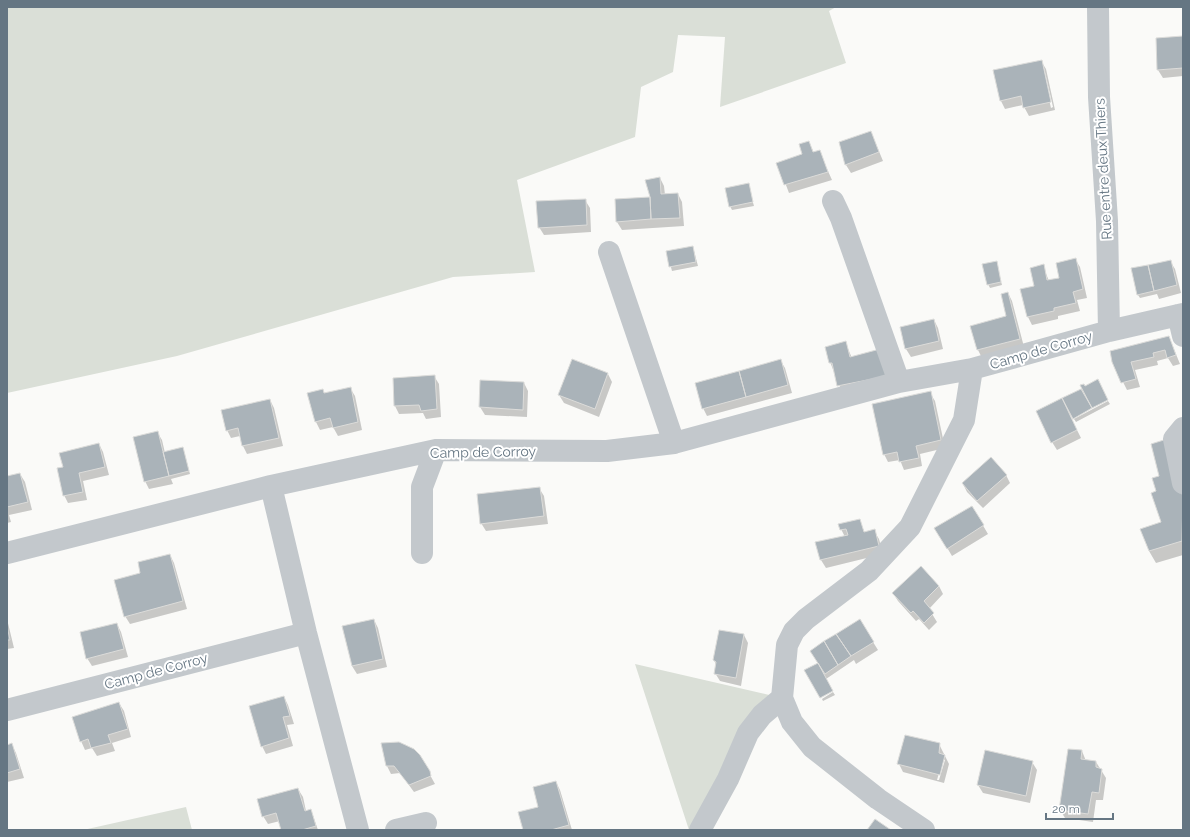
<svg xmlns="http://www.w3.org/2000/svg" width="1190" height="837" viewBox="0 0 1190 837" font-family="Raleway,sans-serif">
	<rect width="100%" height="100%" fill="#fafaf8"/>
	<path fill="#dadfd7" d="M7 7H836L829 11 846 63 720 107 725 37 678 35 673 72 641 87 635 137 517 180 535 272 453 277 177 356 7 393Z
		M635 664 782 698 700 830H689Z
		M186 807 192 830H83Z"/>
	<path fill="#0003" fill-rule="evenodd" d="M1183 37V76L1163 78 1158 70Z
		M1041 61 1046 69 1055 110 1029 116 1023 105 1005 109 1001 101ZM1042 68H1044L1053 107 1051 108Z
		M871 132 883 161 851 173 846 165 840 143Z
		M809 142 814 153 819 151 832 180 789 193 778 164 804 155Z
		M660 178 664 186 665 195 678 194 682 202 684 226 622 230 617 222 616 200 652 198Z
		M748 185 754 206 732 210 730 206Z
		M585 200 590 208 591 232 544 235 539 227Z
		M693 247 698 266 672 271 667 252Z
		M1075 259 1080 267 1087 298 1077 300 1080 311 1058 316V319L1032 325 1028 317 1021 289 1035 286 1043 266 1049 281 1061 279Z
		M1170 261 1175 269 1181 293 1159 299 1157 294 1140 298 1138 295Z
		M996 262 1002 285 990 288 988 284Z
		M1008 293 1012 301 1024 347 982 358 978 350 971 326 1008 317Z
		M934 320 938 328 943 349 911 357 906 349Z
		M1169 337 1180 364 1173 366 1168 358 1157 361 1158 365 1135 370 1140 387 1127 390 1113 362Z
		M845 342 852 358 885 359 843 394 830 362Z
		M780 360 785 368 792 393 707 416 703 408Z
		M572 361 608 374 612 382 599 417 564 403 559 395Z
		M434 376 439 384 441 417 426 419 423 413 399 414 395 406 394 379Z
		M524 383 528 391 527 417 485 415 480 407Z
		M1081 386 1107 399 1073 417 1071 415 1070 416 1081 438 1057 450 1052 442 1062 400 1082 389Z
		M350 388 355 396 362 430 338 436 333 427 320 430 316 422 308 393 323 390 325 394Z
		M930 393 935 401 945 448 920 454 922 466 904 470 900 460 888 462 884 454Z
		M270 400 274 408 283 446 247 454 243 446 240 436 231 438 227 430Z
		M1108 401 1110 404 1076 422 1074 419Z
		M157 432 162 440 165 453 183 448 190 474 171 479 173 484 149 489 145 481Z
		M99 444 103 452 109 475 83 481 87 500 68 503 64 495V467Z
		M20 474 25 482 32 510 9 515 11 522 7 523V477Z
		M1006 475 1010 483 983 508 967 492 963 484Z
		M539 488 544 496 548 524 486 531 481 523Z
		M1183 488V555L1156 563 1149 551 1162 523Z
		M972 507 988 534 952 556 936 529Z
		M859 520 865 533 874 531 879 539 883 554 826 568 821 560 816 543 845 537 841 529Z
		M170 555 174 563 187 609 130 624 125 616 142 574Z
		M921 567 939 586 943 594 929 609 937 622 929 630 919 619 916 621 898 601 893 593Z
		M7 619 14 648 7 649Z
		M374 620 378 628 387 667 357 674 352 666 344 627Z
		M117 624 121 632 128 657 92 666 87 658Z
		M744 635 748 643 741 686 720 681 715 673 716 665 714 660Z
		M873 642 878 650 856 664 854 660 826 679 806 671 819 663Z
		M833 692 835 695 823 701 822 699Z
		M284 697 288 705 294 724 287 725 293 746 266 754 262 746Z
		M119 703 124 711 131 737 112 743 115 751 97 756 92 748 85 750 81 741Z
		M399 743 406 745 419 755 435 784 414 792 400 773 391 774 387 766 382 744Z
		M939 744 949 764 944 783 903 772 899 764ZM943 759 945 760 939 780H937Z
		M12 745 16 753 24 778 7 782V746Z
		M1069 750 1082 751 1086 761 1096 762 1106 778 1103 800H1096L1093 822 1065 818 1060 810Z
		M1032 762 1037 770 1030 803 983 793 978 785Z
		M556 782 560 790 572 830H524Z
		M298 789 303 797 306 811 311 810 318 830H282L280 821 268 824 263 816Z"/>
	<path fill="#aab3b9" stroke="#dcdcda" d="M1183 36V68L1157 70 1156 38Z
		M1042 60 1051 102 1023 108 1021 96 1000 101 993 70Z
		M871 131 879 152 845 165 839 142Z
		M809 141 813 152 820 150 828 172 784 185 776 163 802 154 799 144Z
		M660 177 661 194 678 193 680 218 651 219 650 197 645 180Z
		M749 183 753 202 729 207 725 188Z
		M650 197 651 219 616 222 615 199Z
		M586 199 587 225 538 228 536 201Z
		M693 246 696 262 669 267 666 251Z
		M1076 258 1083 289 1073 292 1076 303 1054 308V311L1027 317 1020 289 1034 286 1030 268 1044 264 1047 280 1059 278 1056 263Z
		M1171 260 1177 285 1154 291 1148 265Z
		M997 261 1001 282 987 285 982 264Z
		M1148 265 1154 291 1137 295 1131 268Z
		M1008 292 1020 339 977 350 970 326 1006 316 1001 294Z
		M934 319 939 341 905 349 900 327Z
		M1169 336 1176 355 1167 358 1165 350 1153 353 1154 357 1131 362 1136 379 1121 383 1112 362 1110 351Z
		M846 341 850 357 880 349 888 376 837 386 832 363H829L825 347Z
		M572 359 608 373 595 409 558 395Z
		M781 359 788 385 746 397 739 371Z
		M739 371 746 397 702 409 695 383Z
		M435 375 437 409 421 411 419 405 394 406 393 378Z
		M1098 379 1108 400 1092 408 1080 385 1084 384 1085 386Z
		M480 380 524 382 523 410 479 407Z
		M351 387 358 422 333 428 330 418 315 422 307 393 323 389 324 393Z
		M1081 389 1092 408 1073 419 1062 398Z
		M931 391 941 440 916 446 919 458 899 462 897 452 883 455 872 404Z
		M1062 398 1077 430 1051 443 1036 411Z
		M270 399 279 438 242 446 238 428 226 431 221 410Z
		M158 431 169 476 144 482 133 437Z
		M1167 439 1183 497 1182 541 1149 551 1140 529 1161 522 1151 493 1156 491 1152 478 1159 476 1151 444Z
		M99 443 105 467 79 473 83 492 63 496 57 468 63 467 59 453Z
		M183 447 189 471 169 476 163 452Z
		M991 457 1007 475 977 501 962 483Z
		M20 473 28 502 7 507V476Z
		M540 487 544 516 480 524 477 494Z
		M972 506 984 525 947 549 934 528Z
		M860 519 864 532 875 529 879 546 820 560 815 542 848 535 846 529 840 530 838 524Z
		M170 554 183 601 124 617 114 580 140 573 138 562Z
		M921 566 939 586 924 601 934 613 924 623 913 611 911 613 892 593Z
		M374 619 383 659 352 666 342 626Z
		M860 619 874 642 851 656 836 634Z
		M117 623 124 649 86 659 80 632Z
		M7 626 10 640H7Z
		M719 630 744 634 736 678 714 674 716 662 713 660Z
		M836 634 851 656 838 665 824 641Z
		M824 641 838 665 825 674 810 651Z
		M818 663 833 691 820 698 804 670Z
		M284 696 290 716 283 717 289 738 261 747 249 706Z
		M119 702 128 729 108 735 111 743 91 748 88 739 80 742 72 717Z
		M905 735 940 743 939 753 945 755 940 775 897 764Z
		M399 742 414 749 420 755 430 771 431 776 409 785 394 766H386L381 743Z
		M12 743 20 769 7 773V745Z
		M1068 749 1082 750 1081 759 1096 761V767L1102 769 1099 793 1092 792 1088 814 1059 810Z
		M985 750 1033 761 1026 796 977 785Z
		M556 781 569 825 551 830H523L518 812 538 807 533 787Z
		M298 788 305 811 311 809 316 826 302 830H281L276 813 262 817 257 799Z
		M875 819 891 830H867Z"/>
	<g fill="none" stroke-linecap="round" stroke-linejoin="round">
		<path stroke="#c3c8cc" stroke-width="22" d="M1098 7 1099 97 1107 221 1109 331
			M833 201 841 218 899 382
			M609 252 674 443
			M1178 315 1183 336
			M1183 428 1174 439 1183 483
			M271 486 306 633 358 830
			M7 553 271 486 436 450 607 451 674 443 899 382 972 369 1109 331 1183 314
			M422 553V487L436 450
			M7 710 306 633
			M396 830 426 823
			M700 830 728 779 748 733 762 715 782 698
			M924 830 878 799 812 747 792 722 782 698 787 645 794 631 806 619 869 571 910 527 964 420 972 369"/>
	</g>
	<g text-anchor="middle" stroke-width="4" stroke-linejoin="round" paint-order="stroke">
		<g font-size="14" fill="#657683" stroke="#fff">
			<text transform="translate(1103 169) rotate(-93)" y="5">Rue entre deux Thiers</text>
			<text transform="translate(1041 350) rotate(-16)" y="5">Camp de Corroy</text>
			<text transform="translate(483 452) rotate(-1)" y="5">Camp de Corroy</text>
			<text transform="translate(156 671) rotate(-15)" y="5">Camp de Corroy</text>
		</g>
	</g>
	<rect width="1190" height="837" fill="none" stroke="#657683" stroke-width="16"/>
	<path d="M1046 813v6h67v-6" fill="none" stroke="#657683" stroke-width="2"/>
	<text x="1052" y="813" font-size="12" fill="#657683" stroke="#ffffff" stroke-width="3" paint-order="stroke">20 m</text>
</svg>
